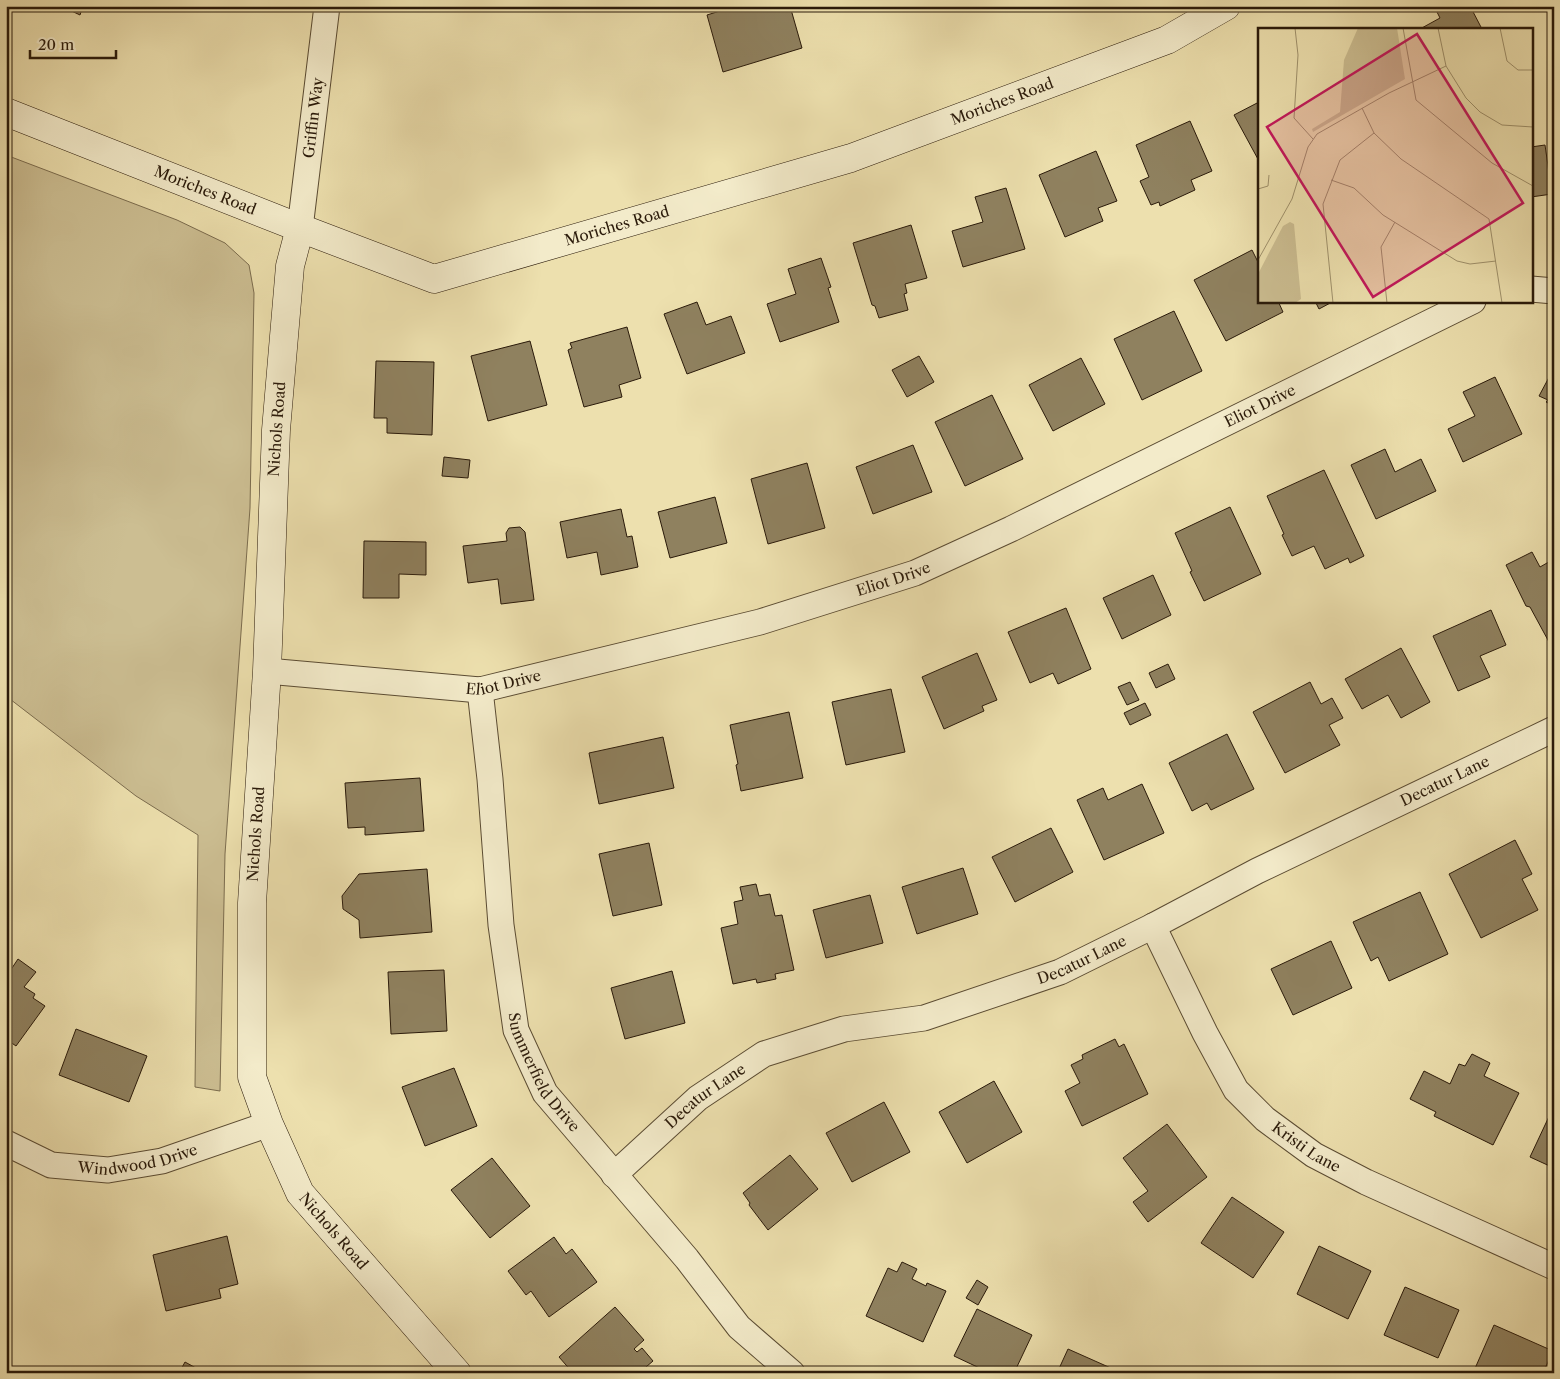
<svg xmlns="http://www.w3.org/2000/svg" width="1560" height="1379" viewBox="0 0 1560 1379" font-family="'Libre Caslon Text',serif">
	<rect width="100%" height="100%" fill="#ede0ae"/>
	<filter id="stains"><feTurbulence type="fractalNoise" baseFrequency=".004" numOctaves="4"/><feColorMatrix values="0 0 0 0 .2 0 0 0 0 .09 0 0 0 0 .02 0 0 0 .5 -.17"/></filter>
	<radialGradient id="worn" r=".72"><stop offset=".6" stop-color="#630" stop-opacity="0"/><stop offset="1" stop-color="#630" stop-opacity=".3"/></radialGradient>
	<path fill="#ccbe92" stroke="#7b6c4e" d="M6 155 177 220 225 243 249 265 254 293 250 508 225 854 220 1091 195 1087 198 835 136 796 6 696Z"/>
	<path fill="#8f815f" stroke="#2a1a0a" d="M61 6H83L80 15Z
		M736 6H790L802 48 723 72 707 15Z
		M1434 6H1470L1482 29H1420L1440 18Z
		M1259 102V161L1234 115Z
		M1190 121 1212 171 1191 180 1195 190 1160 206 1159 202 1151 205 1140 181 1149 177 1136 145Z
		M1545 145 1552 194 1531 197V147Z
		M1096 151 1117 201 1098 208 1103 221 1065 237 1039 175Z
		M1006 188 1025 249 963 267 952 231 983 222 975 197Z
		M911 225 927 278 905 284 907 293 904 294 908 310 879 318 875 306 872 305 853 243Z
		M1252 250 1259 264V301H1278L1283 312 1226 341 1194 280Z
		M821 258 831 287 828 288 839 322 780 342 767 304 796 294 788 269Z
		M1315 301H1334L1319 309Z
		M697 302 706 325 731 316 745 353 687 374 664 314Z
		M1174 311 1202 371 1142 400 1114 339Z
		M627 327 641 378 619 385 622 397 584 407 568 350 572 348 570 343Z
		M530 341 547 405 488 421 471 356Z
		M919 356 934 382 907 397 892 370Z
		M1081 358 1105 404 1053 431 1029 385Z
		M376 361 434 362 432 435 387 433V418H374Z
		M1554 368V406L1546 402 1548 400 1539 396Z
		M1495 377 1522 434 1463 462 1448 429 1475 416 1463 392Z
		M992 395 1023 459 965 486 935 422Z
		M913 445 932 492 873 514 856 467Z
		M1385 449 1395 472 1421 459 1436 491 1376 519 1351 465Z
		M444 457 470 460 468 478 442 476Z
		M807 463 825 528 768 544 751 479Z
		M1324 470 1364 556 1350 563 1348 558 1325 569 1314 546 1292 556 1282 535 1284 534 1267 496Z
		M715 497 727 543 670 558 658 512Z
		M1230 507 1261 574 1204 601 1190 572 1192 571 1175 533Z
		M621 509 627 537 632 536 638 567 601 575 597 552 567 558 560 522Z
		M520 527 525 532 534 600 501 604 498 579 468 583 463 546 507 541 506 533 509 528Z
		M364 541 426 542V575L399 574V598H363Z
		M1532 552 1540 567 1554 559V639L1549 642 1530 607 1526 606 1506 565Z
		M1153 575 1171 615 1122 639 1103 598Z
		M1066 608 1091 669 1058 684 1053 673 1030 683 1008 632Z
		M1491 610 1506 645 1480 656 1490 677 1458 691 1433 636Z
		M1401 648 1430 702 1401 718 1388 695 1362 709 1345 679Z
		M977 653 997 700 982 706 984 711 944 729 922 677Z
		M1168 664 1175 679 1156 688 1149 673Z
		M1130 682 1139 700 1127 705 1118 687Z
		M1310 682 1321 704 1332 698 1343 718 1329 725 1340 745 1285 773 1253 712Z
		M891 689 905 752 846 765 832 702Z
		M1145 703 1151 715 1130 725 1124 713Z
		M789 712 803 778 741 791 736 765 738 764 730 725Z
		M1227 734 1254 789 1211 810 1207 803 1192 811 1169 763Z
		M663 737 674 788 599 804 589 753Z
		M420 778 424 831 365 835V827L348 828 345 783Z
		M1142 784 1164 833 1104 860 1077 800 1103 788 1108 800Z
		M1051 828 1073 872 1015 902 992 857Z
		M1515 840 1532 874 1522 879 1538 910 1481 938 1449 874Z
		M649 843 662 905 613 916 599 854Z
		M963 868 978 914 917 934 902 887Z
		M427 869 432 932 360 938 359 920 343 909 342 896 359 874Z
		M756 884 759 896 770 894 775 916 782 915 794 970 775 974 776 979 757 983 756 979 733 984 721 928 738 924 734 902 743 900 740 887Z
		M1420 892 1448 954 1389 981 1378 957 1371 961 1353 922Z
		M870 895 883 943 826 958 813 910Z
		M1331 941 1352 988 1293 1015 1271 969Z
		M18 959 36 972 24 987 35 994 33 998 45 1006 16 1046 6 1039V968L10 971Z
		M444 970 447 1031 391 1034 388 972Z
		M672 971 685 1023 625 1039 611 988Z
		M76 1029 147 1056 129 1102 59 1075Z
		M1115 1039 1119 1047 1124 1044 1148 1094 1082 1126 1065 1091 1080 1083 1071 1065 1083 1059 1082 1055Z
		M1472 1054 1490 1063 1484 1076 1519 1093 1493 1145 1434 1116 1436 1112 1410 1099 1424 1071 1450 1084 1459 1064 1465 1066Z
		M454 1068 477 1126 425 1146 402 1087Z
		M994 1081 1022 1132 967 1163 939 1112Z
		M884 1102 910 1152 852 1182 826 1133Z
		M1553 1108H1554V1168L1530 1157Z
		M1167 1124 1207 1177 1148 1222 1133 1202 1148 1191 1123 1158Z
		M790 1155 818 1189 768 1230 749 1205 750 1203 743 1193Z
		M492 1158 530 1206 490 1238 451 1190Z
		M1232 1197 1284 1232 1253 1278 1201 1243Z
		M227 1236 238 1284 219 1289 221 1298 166 1311 153 1255Z
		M554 1237 566 1254 572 1249 597 1282 549 1317 531 1291 526 1295 508 1271Z
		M1319 1246 1371 1271 1348 1319 1297 1294Z
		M902 1262 917 1269 912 1279 926 1286 927 1283 946 1291 923 1342 866 1316 888 1268 897 1272Z
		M977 1280 988 1287 978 1305 966 1298Z
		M1405 1287 1459 1310 1438 1358 1384 1335Z
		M615 1307 644 1340 634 1349 637 1352 642 1348 653 1361 639 1373H589L584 1367 578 1373H573L559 1357Z
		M977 1309 1032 1335 1014 1373H990L954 1356Z
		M1494 1325 1553 1351 1543 1373H1473Z
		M1068 1349 1122 1373H1057Z
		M185 1362 205 1373H179Z"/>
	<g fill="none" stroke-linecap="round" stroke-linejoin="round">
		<g stroke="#5b4c33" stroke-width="27">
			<g id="street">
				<path id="s1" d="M300 228 327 6"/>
				<path d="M1531 289 1554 291"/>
				<path id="s2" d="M267 671 480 690 760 622 915 573 1011 529 1473 301"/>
				<path id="s3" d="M480 690 490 779 501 925 516 1030 545 1093 687 1259 739 1327 792 1373"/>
				<path id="s4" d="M1153 926 1205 1033 1236 1090 1265 1119 1314 1155 1366 1182 1554 1267"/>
				<path id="s5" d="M6 1143 51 1165 108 1170 162 1161 269 1124"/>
				<path id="s6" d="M614 1175 698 1098 764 1054 844 1029 924 1018 1060 972 1153 926 1257 871 1554 729"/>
			</g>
		</g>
		<g stroke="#2a1a0a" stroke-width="29">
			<g id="secondary">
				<path id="s7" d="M6 112 300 228 434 279 851 158 1167 40 1226 6"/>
				<path id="s8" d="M300 228 290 266 276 430 267 671 252 903V1077L269 1124 300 1193 457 1373"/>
			</g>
		</g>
		<use href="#street" stroke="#f3ebca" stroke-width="25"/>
		<use href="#secondary" stroke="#f3ebca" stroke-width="28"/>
	</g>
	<g text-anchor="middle" stroke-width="5" stroke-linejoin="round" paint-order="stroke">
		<g font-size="15" fill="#2a1a0a" stroke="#f3ebca">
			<text dy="5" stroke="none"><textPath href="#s7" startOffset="1055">Moriches Road</textPath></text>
			<text dy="5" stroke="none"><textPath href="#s1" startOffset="111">Griffin Way</textPath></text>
			<text dy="5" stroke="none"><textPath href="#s7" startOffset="214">Moriches Road</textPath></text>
			<text dy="5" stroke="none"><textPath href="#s7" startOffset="650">Moriches Road</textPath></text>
			<text dy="5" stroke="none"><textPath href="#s2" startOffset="1048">Eliot Drive</textPath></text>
			<text transform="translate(277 429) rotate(-86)" y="5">Nichols Road</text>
			<text dy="5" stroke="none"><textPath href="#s2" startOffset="642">Eliot Drive</textPath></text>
			<text dy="5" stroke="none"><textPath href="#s2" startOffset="238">Eliot Drive</textPath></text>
			<text dy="5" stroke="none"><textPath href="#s6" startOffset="931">Decatur Lane</textPath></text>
			<text transform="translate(256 834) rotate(-86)" y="5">Nichols Road</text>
			<text dy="5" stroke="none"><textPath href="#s6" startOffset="526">Decatur Lane</textPath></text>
			<text dy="5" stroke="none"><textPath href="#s3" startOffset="392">Summerfield Drive</textPath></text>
			<text dy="5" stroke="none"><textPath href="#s6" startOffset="121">Decatur Lane</textPath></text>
			<text dy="5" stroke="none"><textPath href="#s4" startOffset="275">Kristi Lane</textPath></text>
			<text dy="5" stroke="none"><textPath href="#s5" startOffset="138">Windwood Drive</textPath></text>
			<text dy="5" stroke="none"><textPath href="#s8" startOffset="1028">Nichols Road</textPath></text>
		</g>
	</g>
	<g transform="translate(1258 28)">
		<rect width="275" height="275" fill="#ede0ae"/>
		<path d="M100 0H139L147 51 55 104 54 101 82 84 86 32ZM32 194 36 196 43 271 37 275H0V246L25 198Z" fill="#ccbe92"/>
		<path fill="none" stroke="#9f916c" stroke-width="1" d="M37 0 40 27 36 90 55 111M145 0 158 72 234 135 275 158M180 0 188 38 208 70 222 84 244 97 275 99M242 0 249 33 260 42H275M104 80 116 105 143 131 231 191 244 275M73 152 96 160 125 187 199 233 212 236 238 233M0 161 10 158 11 147M0 232 34 171 50 119 59 106 131 65 188 38M75 275 65 176 82 132 116 105M129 275 123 219 137 194"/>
		<path fill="#c2185b" fill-opacity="0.15" stroke="#c2185b" stroke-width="2.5" d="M159 6 265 175 115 269 9 99Z"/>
		<rect width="275" height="275" fill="none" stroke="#2a1a0a" stroke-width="2.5"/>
	</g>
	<rect width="1560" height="1379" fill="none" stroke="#ede0ae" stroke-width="25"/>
	<rect x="8" y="8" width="1545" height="1364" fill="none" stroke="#2a1a0a" stroke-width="2.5"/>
	<rect x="12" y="12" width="1535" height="1354" fill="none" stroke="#2a1a0a"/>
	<path d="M30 50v8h86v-8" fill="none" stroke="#2a1a0a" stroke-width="2.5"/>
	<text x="38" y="50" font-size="15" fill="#2a1a0a" stroke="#f3ebca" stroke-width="4" paint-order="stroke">20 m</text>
	<rect width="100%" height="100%" filter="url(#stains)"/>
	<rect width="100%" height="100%" fill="url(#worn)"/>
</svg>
